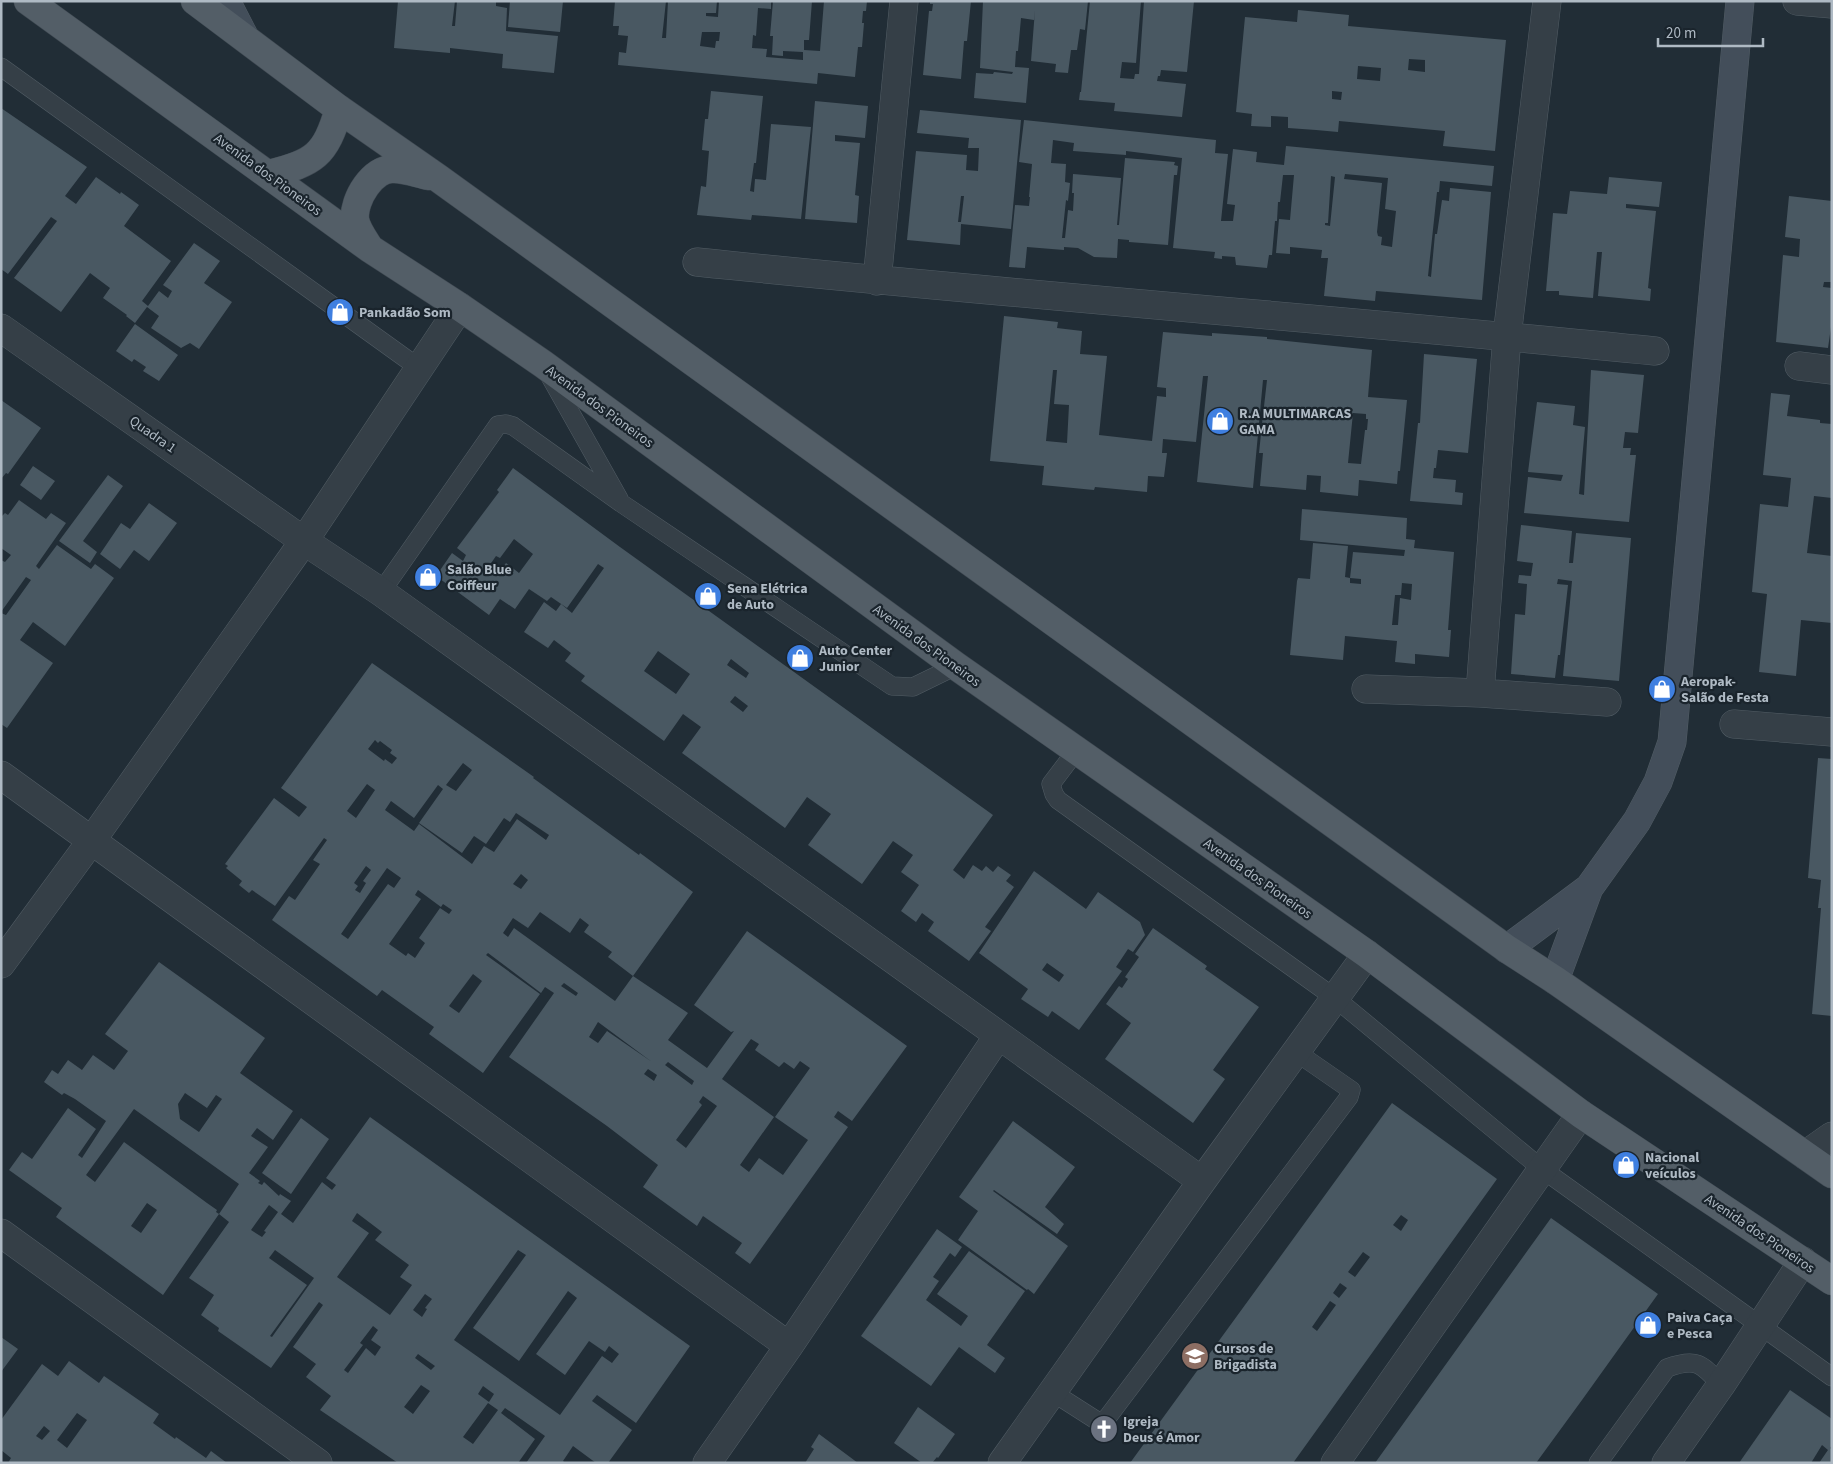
<svg xmlns="http://www.w3.org/2000/svg" width="1833" height="1464" viewBox="0 0 1833 1464" font-family="'Source Sans 3',sans-serif">
	<rect width="100%" height="100%" fill="#212d36"/>
	<path fill="#495862" fill-rule="evenodd" d="M398 1H455L452 26H455L457 1H496V6L507 8 506 31 558 36 554 73 502 68 503 54 450 48V53L394 48Z
		M510 1H563L560 32 508 27Z
		M615 1H666L662 38H666L668 1H717L716 13H706V16L718 17 719 1H771V9L758 8 756 36 753 35 752 48 767 49 766 57 803 60V52L783 51V56L772 55 773 36H770L773 1H812L809 40H804V50L820 51 824 1H867L866 11H863L862 23H864L862 47H858L855 77 818 73 817 84 618 65 619 52 626 53 628 36 618 35 619 26H613ZM702 32H720L719 41H716L715 48 700 46Z
		M930 1H971L967 41H964L961 79 923 75 929 11H932L933 4H930Z
		M983 1H1088L1085 30 1080 29 1077 50H1071L1068 73 1055 72 1056 64 1031 61 1035 10 1034 20 1021 18 1018 51H1016L1015 67 1029 68 1026 103 974 98 976 73 993 74 994 72 1012 74 1013 72 980 68Z
		M1090 1H1141L1136 63 1122 62 1120 78 1134 79 1135 74H1139L1144 1H1194L1187 72 1161 70 1160 76H1158L1157 81 1186 84 1182 117 1114 111 1115 103 1079 100 1080 92H1081Z
		M1298 10 1349 15 1348 26 1506 40 1495 151 1443 146 1445 131 1339 121 1338 132 1316 130 1288 128V117L1271 116V127L1251 126 1252 114 1236 112 1245 17 1297 22ZM1409 59 1425 60V72L1408 70ZM1358 66 1381 68 1380 81 1357 79ZM1332 91 1342 92 1341 100 1332 99Z
		M711 91 763 96 756 163H754L750 191 754 192 755 179 766 180 771 124 811 127 801 219 752 215 751 220 697 215 701 186 706 187 709 151 702 150 705 119H708Z
		M815 101 868 106 865 138 835 135V141L860 143 855 195 859 196 857 223 805 219Z
		M1 108 87 167 65 196 76 204 96 177 120 194 121 192 139 205 124 226 171 261 142 301 148 306 159 291 168 298 172 291 163 285 194 243 220 261 204 283 232 302 199 349 190 343 181 348 151 328 159 316 147 307 135 323 126 316 127 315 103 298 110 288 90 273 61 312 14 278 57 221 51 217 8 274 1 269Z
		M920 110 1021 120 1011 229 961 224 960 245 907 240 916 151 967 155 966 170 978 171 979 148H968L969 138 917 133ZM961 196H964L961 222H958Z
		M1024 120 1216 140 1215 153 1228 154 1221 221H1233L1235 205 1227 204 1233 149 1257 152 1256 162 1284 165 1286 146 1494 166 1492 186 1440 181 1439 192H1437L1428 276 1431 277 1435 234H1437L1442 200 1449 201 1450 188 1491 192 1482 300 1376 291 1375 301 1324 296 1328 258H1321L1322 250 1290 247V254L1276 253 1279 219 1290 220 1294 175H1283L1280 202H1278L1277 221H1275L1272 255H1269L1267 268 1236 265 1235 257 1222 256V259L1214 258 1215 252 1173 248 1182 158 1126 151V155L1073 151 1074 143 1053 140 1051 163 1066 164 1065 182 1070 183 1068 201 1066 200 1062 238H1065L1068 210 1073 211 1074 193H1072L1073 174 1121 178 1117 225H1119L1125 158 1175 162 1174 165 1178 166 1177 175H1174L1168 245 1129 242V240L1118 239 1117 258 1094 257 1078 248 1064 247V250L1027 247 1025 268 1009 267 1015 205 1029 206 1030 197H1029L1032 164 1019 162ZM1345 174 1388 178 1385 209 1396 211 1392 247 1381 245 1382 237 1378 236 1377 232 1382 183 1344 179ZM1331 176 1335 177 1330 226 1325 225V223H1328Z
		M1609 177 1662 182 1659 207 1626 204V208L1656 211 1648 288 1651 289 1650 301 1598 296 1602 252H1597L1593 298 1559 295V291H1546L1553 213 1567 214 1570 191 1607 194Z
		M1789 196 1832 201V282H1824L1823 287 1832 288V320L1828 348 1776 342 1783 255 1799 257 1800 239 1785 237Z
		M1004 316 1058 322 1057 328 1082 331 1080 354 1107 356 1099 435 1152 441 1157 396 1166 397V388L1157 387 1163 332 1212 336V333L1267 337V339L1372 350 1368 397 1407 400 1400 471H1398L1397 484 1359 480 1358 496 1320 492 1321 476 1307 475 1306 490 1260 486 1263 453H1259L1261 434H1258L1253 488 1197 482 1208 376H1203L1196 442 1163 439 1162 453H1167L1164 477 1148 476 1147 492 1095 487 1094 490 1042 485 1044 466 990 461ZM1053 370H1057L1054 404 1069 405 1067 443 1046 441ZM1263 380H1267L1262 424 1259 423ZM1353 413 1366 414V419H1368L1367 430H1365L1361 464 1348 463Z
		M135 324 178 355 159 381 143 371 146 367 134 359 132 362 116 351Z
		M1424 354 1477 359 1468 453 1438 450 1436 468H1434L1433 478 1456 480 1455 492 1463 493 1462 505 1410 501 1418 423H1420Z
		M1591 370 1644 375 1638 433 1625 432 1623 448H1631L1630 455H1636L1629 522 1524 513 1528 477 1561 481 1563 475 1528 472 1537 402 1575 406 1573 425 1585 427 1579 494 1584 495Z
		M1771 393 1790 395 1787 416 1820 420V423L1832 424V498L1814 496 1807 553 1832 556V623L1801 620 1796 676 1759 672 1767 594 1752 592 1760 504 1788 507 1791 478 1763 475Z
		M1 400 41 428 8 474 6 473 1 479Z
		M33 466 55 481 41 500 20 485Z
		M513 468 620 547 993 815 953 870 964 879 973 865 982 871 986 866 993 872 998 866 1011 875 1006 881 1014 887 985 927 991 931 969 961 928 931 934 922 922 913 916 922 901 911 919 885 901 872 913 855 893 841 862 884 808 845 831 814 807 797 785 828 682 753 701 727 683 714 664 741 581 681 585 676 565 661 571 653 554 640 548 648 524 632 544 602 556 611 561 604 572 613 604 568 598 564 567 608 551 597 547 601 529 589 515 609 500 599 489 615 436 576 452 553 463 561 466 555 457 548 499 492 497 490ZM514 539 533 554 519 573 506 563 497 575 487 569 496 556 500 558ZM658 651 690 674 676 694 644 671ZM731 659 749 673 746 678 727 665ZM735 696 748 706 743 712 730 702Z
		M108 475 123 486 83 541 97 552 90 563 59 541Z
		M19 500 46 519 51 513 66 523 36 566 39 569 57 545 91 569 95 564 114 578 65 646 33 622 20 640 53 663 7 728 1 724V613L6 615 31 580 26 577 1 612V560L5 562 11 555 1 548V517L5 513 8 515Z
		M149 503 177 523 149 561 134 550 120 569 100 554 121 523 130 529Z
		M1302 509 1407 518 1406 539 1415 540 1414 548 1454 552 1448 630H1451L1449 657 1415 654V664L1395 662 1397 641 1345 636 1343 660 1290 655 1297 581 1298 578 1310 579 1313 543 1348 546 1345 577 1350 578V583L1361 584V579L1350 578 1353 552 1404 556 1405 550 1300 540ZM1402 583 1412 584 1411 600 1400 598 1398 625H1392L1395 595H1401Z
		M1521 525 1572 531 1569 563H1573L1576 533 1631 538 1619 681 1563 676 1572 581 1558 579 1557 584 1568 585 1560 655H1558L1555 678 1511 674 1515 614 1525 615 1527 584 1518 583 1519 575 1531 576 1533 563 1517 561Z
		M372 663 534 777 533 778 639 855 640 853 693 892 633 976 608 957 612 952 584 932 589 925 580 918 570 933 540 912 528 928 513 918 503 933 508 937 514 928 615 1001 633 976 688 1013 668 1040 707 1068 734 1031 731 1032 694 1005 747 931 907 1046 852 1121 838 1111 834 1117 848 1127 750 1264 735 1253 742 1243 703 1216 697 1226 643 1187 658 1165 607 1126 509 1057 554 993 545 987 541 993 488 953 486 955 540 994 483 1073 429 1034 434 1027 382 990 377 996 272 920 289 896 295 900 320 864 313 860 327 840 324 838 275 906 252 890 249 893 239 885 242 881 226 868 228 866 225 864 274 798 299 817 307 807 281 788ZM375 740 378 743 380 741 392 750 390 753 397 758 392 764 385 759 384 761 368 749ZM463 763 472 770 456 791 446 785ZM367 784 375 790 356 818 347 811ZM438 785 443 789 419 823 462 853 474 836 486 844 504 818 510 822 516 813 549 835 546 840 517 819 494 852 484 846 472 864 419 824 414 831 385 810 391 801 414 818ZM366 866 371 870 363 881 366 883 360 893 355 890 358 886 354 883ZM387 868 401 878 394 888 388 884 348 939 341 934ZM521 874 528 880 521 889 513 884ZM418 890 441 907 443 904 452 910 449 914 440 908 419 938 425 943 415 958 408 953 406 956 389 944 421 899 415 895ZM473 974 482 981 459 1013 449 1006ZM564 983 578 993 576 996 561 986ZM598 1022 652 1062 607 1031 598 1043 589 1037ZM751 1039 759 1044 755 1050 779 1067 784 1062 794 1069 800 1061 810 1068 775 1117 808 1140 783 1175 759 1158 749 1172 740 1165 774 1117 722 1079ZM668 1062 694 1081 692 1085 665 1065ZM648 1069 657 1075 654 1081 644 1074ZM703 1096 717 1106 686 1148 676 1140 702 1105 699 1102Z
		M1818 758 1832 759V1016L1812 1014 1821 908H1818L1821 880 1808 878Z
		M1034 871 1086 909 1098 892 1140 922 1145 935 1133 952 1128 949 1116 967 1122 971 1079 1030 1052 1011 1048 1017 1021 999 1028 989 979 953ZM1047 963 1064 975 1059 982 1042 970Z
		M1153 928 1207 966 1205 969 1259 1007 1213 1070 1225 1079 1193 1123 1105 1059 1131 1023 1106 1004 1119 986 1122 988 1128 979 1125 977 1139 957 1135 954Z
		M159 962 265 1038 240 1073 293 1111 273 1140 257 1128 251 1136 268 1147 249 1173 260 1181 258 1183 262 1185 264 1182 279 1196 280 1194 291 1201 281 1214 293 1223 322 1182 332 1190 336 1185 326 1178 370 1117 690 1346 636 1423 597 1395 592 1401 632 1430 608 1463H596L573 1446 563 1461 565 1463H526L545 1436 505 1408 501 1413 535 1439 518 1463H398L320 1410 331 1396 306 1377 316 1364 293 1347 323 1305 319 1302 271 1368 218 1331 219 1328 201 1315 214 1295 189 1278 229 1222 219 1214 239 1184 134 1109 86 1175 95 1182 124 1142 207 1203 217 1210 216 1212 219 1214 163 1295 56 1217 62 1208 9 1170 22 1152 32 1159 68 1108 96 1129 78 1155 82 1158 106 1121 75 1099 64 1093 62 1095 44 1082 52 1070 58 1074 68 1060 82 1070 93 1055 114 1070 128 1051 105 1034ZM185 1093 207 1108 216 1095 222 1099 199 1132 180 1119 178 1104ZM147 1203 157 1210 141 1233 131 1226ZM269 1205 278 1212 264 1231 266 1232 262 1237 251 1230ZM357 1213 382 1232 375 1240 409 1265 400 1277 412 1285 390 1315 337 1277 369 1233 352 1221ZM275 1250 314 1278 272 1337 270 1336 307 1285 269 1258ZM518 1250 526 1255 473 1328 519 1361 568 1291 577 1298 536 1354 565 1375 589 1341 605 1352 609 1346 619 1354 612 1363 602 1356 560 1415 454 1340ZM425 1294 432 1299 425 1308 427 1309 422 1317 413 1310ZM373 1326 378 1330 371 1340 381 1347 375 1356 366 1348 348 1373 344 1370 363 1345 360 1343ZM418 1354 435 1366 431 1370 415 1358ZM421 1385 430 1391 413 1414 404 1407ZM483 1386 494 1394 489 1402 478 1394ZM488 1403 498 1410 473 1444 463 1437Z
		M1392 1103 1497 1179 1293 1463H1130ZM1401 1215 1408 1220 1401 1231 1393 1225ZM1363 1252 1370 1257 1355 1277 1348 1272ZM1340 1283 1347 1288 1339 1298 1333 1293ZM1330 1301 1336 1305 1317 1331 1312 1327Z
		M301 1118 329 1139 291 1194 262 1173Z
		M1013 1121 1075 1167 1045 1207 1064 1224 1057 1234 994 1190 993 1191 1068 1246 1034 1294 1028 1289 1027 1290 958 1240 978 1211 959 1197Z
		M1551 1218 1658 1294 1582 1400 1536 1463H1375Z
		M937 1229 962 1247 955 1257 950 1253 933 1277 939 1281 926 1300 961 1326 968 1316 937 1294 969 1251 1025 1291 987 1345 1005 1358 995 1373 959 1347 931 1386 861 1336Z
		M1 1337 18 1349 1 1372Z
		M69 1361 99 1383 104 1376 159 1414 153 1423 175 1439 176 1437 206 1458 211 1451 227 1463H8L11 1458 1 1450V1420L42 1364 58 1376ZM77 1413 87 1420 67 1448 57 1440ZM44 1426 50 1431 42 1440 36 1436Z
		M1790 1390 1832 1419V1445L1830 1448 1832 1450V1463H1819L1828 1450 1822 1445 1811 1463H1739Z
		M918 1407 955 1434 938 1458 937 1457 932 1463H922L894 1443Z
		M819 1434 858 1463H805L814 1449 811 1447Z"/>
	<g fill="none" stroke-linecap="round" stroke-linejoin="round">
		<g stroke="#525d65" stroke-width="19">
			<path id="lane" d="M1 67 419 368
				M547 371 619 499
				M381 592 498 425 506 424 513 426 621 503 892 686 913 687 956 666
				M1076 751 1051 784 1054 794 1058 800 1335 998 1542 1169 1832 1377
				M1052 1392 1099 1422 1107 1418 1349 1097 1351 1090 1296 1052
				M1598 1463 1667 1368C1697 1357 1702 1364 1721 1385"/>
		</g>
		<g stroke="#525d65" stroke-width="29">
			<path id="street" d="M1797 1 1832 4
				M697 262C1016 295 1336 319 1655 351
				M877 281 904 1
				M1 328 304 541 381 592 1202 1181
				M1799 366 1832 370
				M1366 689 1480 693 1607 702
				M1480 693 1507 336 1547 1
				M1734 724 1832 732
				M1 775 789 1346
				M1 964 92 840 304 541 460 307
				M1805 1155 1832 1136
				M1 1233 318 1463
				M707 1463 789 1346 998 1036
				M1002 1463 1202 1181 1367 954
				M1335 1463 1581 1114
				M1666 1463 1721 1385 1803 1261"/>
		</g>
		<g stroke="#525d65" stroke-width="29">
			<path id="secondary" d="M226 1 244 36
				M1507 949 1589 888
				M1555 980 1589 888 1637 821 1658 782 1672 742 1740 1"/>
		</g>
		<g stroke="#3e4851" stroke-width="29">
			<path id="primary" d="M28 1 369 248 460 307 543 364 956 666 1367 954 1581 1114 1832 1281
				M195 1 339 109 438 178 1507 949 1555 980 1832 1174
				M269 174C315 162 325 156 339 109
				M369 247C364 239 356 228 355 219 353 200 373 167 394 169 406 169 418 174 429 176"/>
		</g>
		<use href="#lane" stroke="#353f47" stroke-width="18"/>
		<use href="#street" stroke="#353f47" stroke-width="28"/>
		<use href="#secondary" stroke="#434e5a" stroke-width="28"/>
		<use href="#primary" stroke="#535e67" stroke-width="28"/>
	</g>
	<defs>
		<g id="shop-disc" transform="scale(1.4375)"><circle r="9.5" fill="#3f7fe0" stroke="#1a242c"/><path d="M-5-2.5h2.3a2.7 3.5 0 0 1 5.4 0H5L5.5 6h-11ZM-1.5-2.5h3a1.5 2.3 0 0 0-3 0Z" fill="#fff"/></g>
		<g id="school-disc" transform="scale(1.4375)"><circle r="9.5" fill="#8d6e63" stroke="#1a242c"/><path d="M0-5L7-2L0 1L-7-2ZM-4 1L0 2.5L4 1V4Q0 6-4 4Z" fill="#fff"/></g>
		<g id="church-disc" transform="scale(1.4375)"><circle r="9.5" fill="#6b7280" stroke="#1a242c"/><path d="M-1.2-6h2.4v3.5h3.3v2.4h-3.3V6h-2.4V-.1h-3.3v-2.4h3.3Z" fill="#fff"/></g>
	</defs>
	<g fill-rule="evenodd">
		<use href="#shop-disc" x="340" y="312"/>
		<use href="#shop-disc" x="1220" y="421"/>
		<use href="#shop-disc" x="428" y="577"/>
		<use href="#shop-disc" x="708" y="596"/>
		<use href="#shop-disc" x="800" y="658"/>
		<use href="#shop-disc" x="1662" y="689"/>
		<use href="#shop-disc" x="1626" y="1165"/>
		<use href="#shop-disc" x="1648" y="1325"/>
		<use href="#school-disc" x="1195" y="1356"/>
		<use href="#church-disc" x="1104" y="1429"/>
	</g>
	<g text-anchor="middle" stroke-width="4.5" stroke-linejoin="round" paint-order="stroke">
		<g font-size="14" fill="#afbac4" stroke="#1a242c">
			<text transform="translate(268 174) rotate(36)" y="5">Avenida dos Pioneiros</text>
			<text transform="translate(600 406) rotate(36)" y="5">Avenida dos Pioneiros</text>
			<text transform="translate(153 434) rotate(35)" y="5">Quadra 1</text>
			<text transform="translate(927 645) rotate(36)" y="5">Avenida dos Pioneiros</text>
			<text transform="translate(1258 878) rotate(35)" y="5">Avenida dos Pioneiros</text>
			<text transform="translate(1760 1233) rotate(34)" y="5">Avenida dos Pioneiros</text>
		</g>
		<g font-size="14" font-weight="bold" fill="#afbac4" stroke="#1a242c" text-anchor="start">
			<text x="359" y="317">Pankadão Som</text>
			<text x="1239" y="418">R.A MULTIMARCAS<tspan x="1239" dy="16">GAMA</tspan></text>
			<text x="447" y="574">Salão Blue<tspan x="447" dy="16">Coiffeur</tspan></text>
			<text x="727" y="593">Sena Elétrica<tspan x="727" dy="16">de Auto</tspan></text>
			<text x="819" y="655">Auto Center<tspan x="819" dy="16">Junior</tspan></text>
			<text x="1681" y="686">Aeropak-<tspan x="1681" dy="16">Salão de Festa</tspan></text>
			<text x="1645" y="1162">Nacional<tspan x="1645" dy="16">veículos</tspan></text>
			<text x="1667" y="1322">Paiva Caça<tspan x="1667" dy="16">e Pesca</tspan></text>
			<text x="1214" y="1353">Cursos de<tspan x="1214" dy="16">Brigadista</tspan></text>
			<text x="1123" y="1426">Igreja<tspan x="1123" dy="16">Deus é Amor</tspan></text>
		</g>
	</g>
	<rect width="1833" height="1464" fill="none" stroke="#afbac4" stroke-width="5"/>
	<path d="M1658 38v8h105v-8" fill="none" stroke="#afbac4" stroke-width="2.5"/>
	<text x="1666" y="38" font-size="15" fill="#afbac4" stroke="#1a242c" stroke-width="4" paint-order="stroke">20 m</text>
</svg>
